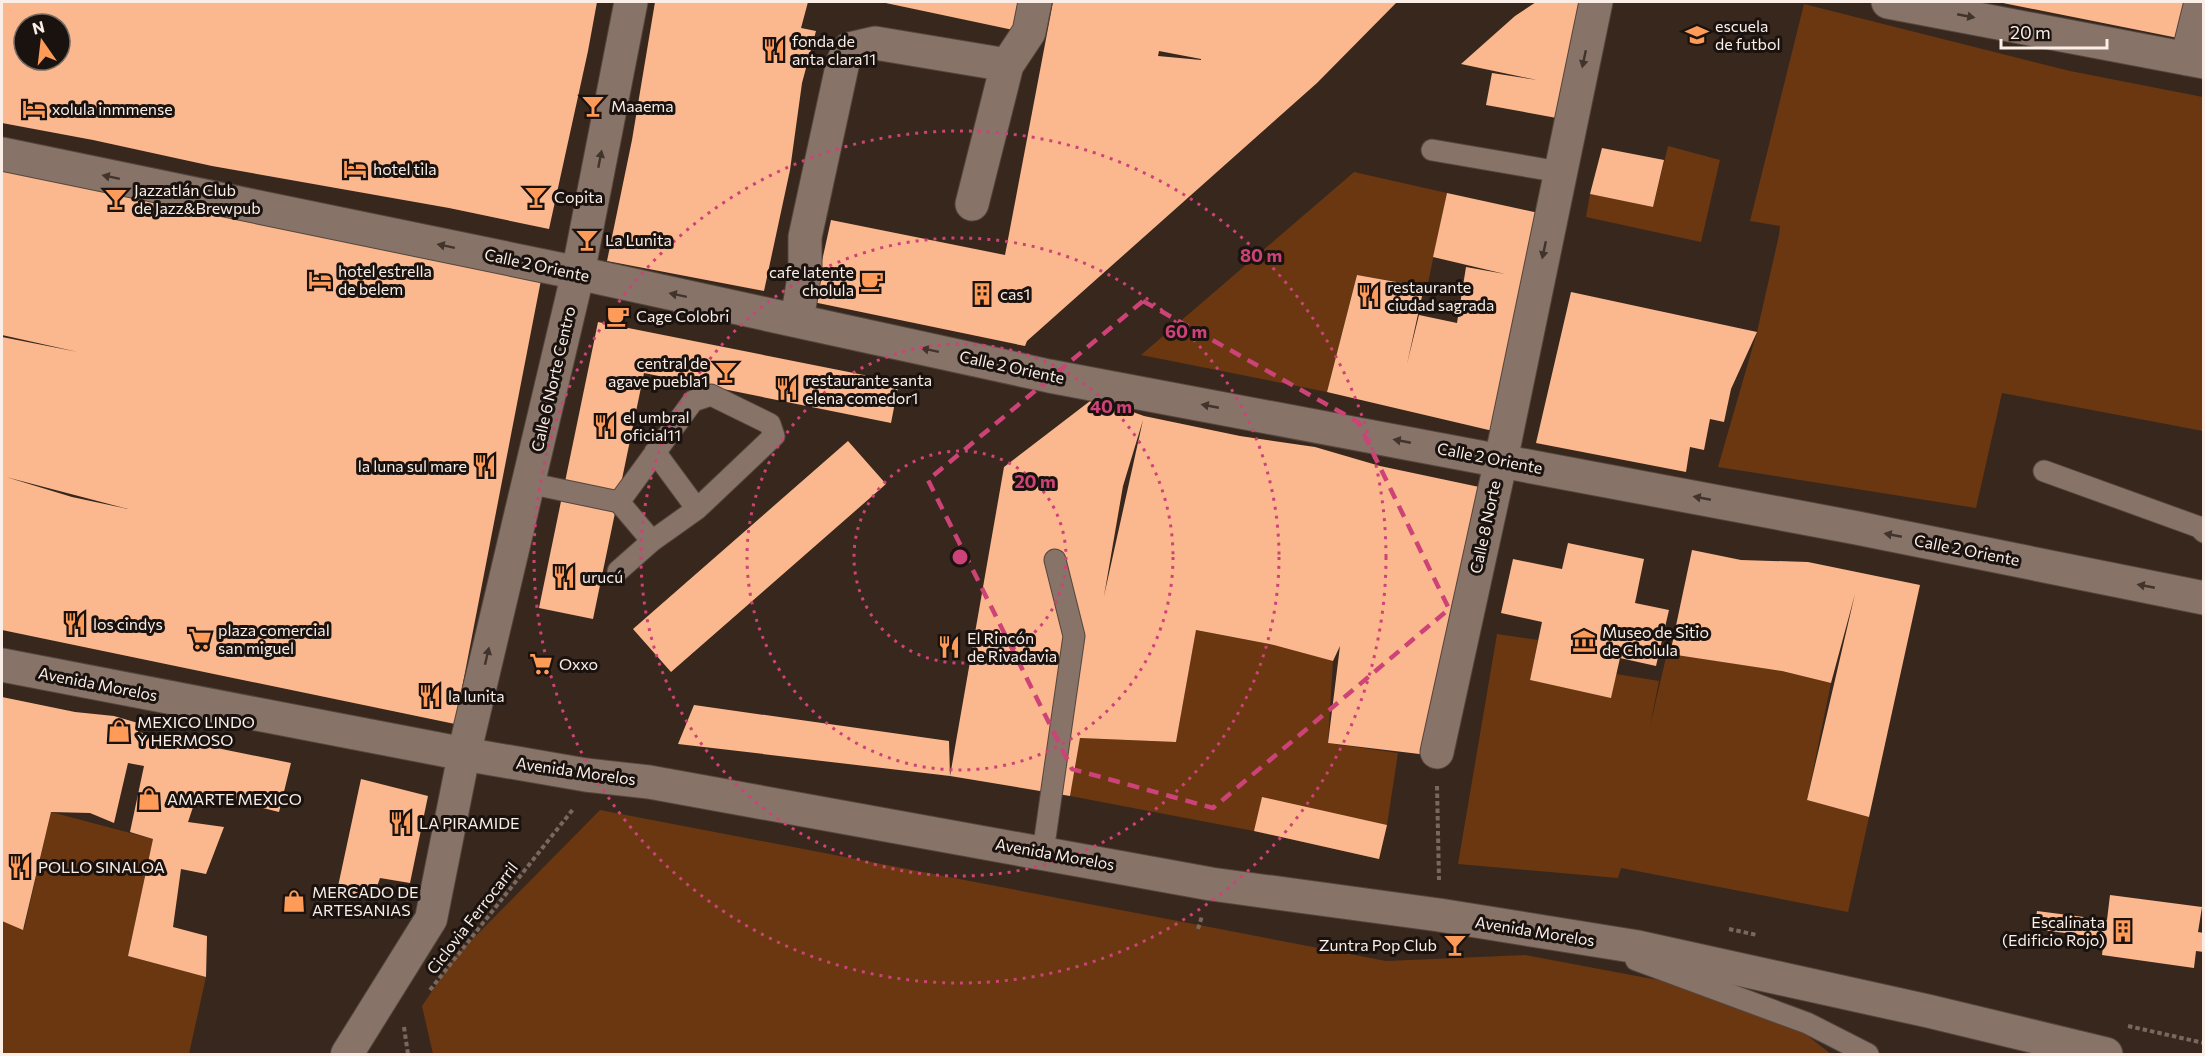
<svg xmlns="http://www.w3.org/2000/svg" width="2205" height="1056" viewBox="0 0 2205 1056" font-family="Commissioner,sans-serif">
	<rect width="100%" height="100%" fill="#38271d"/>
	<path fill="#6a3711" d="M1804 4 2070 71 2203 97V431L2002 393 1976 508 1718 467 1757 332 1779 235 1780 226 1750 221Z
		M1668 146 1720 160 1701 242 1586 217 1590 194 1653 207Z
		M1354 172 1447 193 1428 283 1424 287 1357 275 1327 392 1141 355Z
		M1196 630 1285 647 1333 661 1328 743 1398 753 1387 825 1379 859 1254 831 1070 796 1080 738 1176 742Z
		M1497 634 1538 640 1530 680 1611 697 1616 674 1659 681 1650 726 1667 653 1782 671 1831 683 1807 800 1869 817 1848 912 1621 868 1618 878 1458 864Z
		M600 810 1386 961 1525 955 1658 980 1800 1030 1831 1054H433L422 1006 455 957Z
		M51 812 153 839 128 956 206 977 189 1054H2V921L24 929Z"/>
	<path fill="#fbb88e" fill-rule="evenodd" d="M2 2H597L588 51 549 229 449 208 212 166 93 140 2 123ZM24 24H60V60H24Z
		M655 2H808L801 28 816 31 802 83 790 170 764 291 607 261 632 140Z
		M881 2H1024L1018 31Z
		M1053 2H1397L1317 83 1027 341 1025 346 813 302 831 220 1005 255ZM1159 51 1201 59V60L1158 56Z
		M1536 2H1583L1562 119 1486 105 1492 73 1537 80 1461 64 1515 16Z
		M1998 2H2196L2188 40Z
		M1602 148 1664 160 1653 207 1590 194Z
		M2 170 541 280 455 724 2 630V337L78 352 2 335ZM6 477 128 509 72 497Z
		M1447 193 1543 214 1493 431 1327 392 1357 275 1424 287 1407 364 1419 315 1457 323 1466 267 1505 274 1433 257Z
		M1571 292 1757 332 1731 389 1724 422 1710 419 1704 450 1690 447 1686 472 1536 443Z
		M598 322 899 382 891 423 644 373 593 619 539 608Z
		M1094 398 1144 416 1240 436 1315 447 1380 466 1484 488 1436 756 1328 743 1340 646 1333 661 1274 645 1196 630 1176 742 1080 738 1070 796 950 776 1004 467ZM1143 420 1104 596 1123 486Z
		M848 441 886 484 671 672 633 629Z
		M1568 543 1644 559 1635 603 1669 610 1656 666 1620 658 1611 698 1530 680 1542 622 1501 613 1513 559 1562 569Z
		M1692 550 1741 560 1808 562 1920 585 1869 817 1807 800 1855 594 1831 683 1782 671 1670 654Z
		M2 697 75 712 114 716 138 723V732L291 763 279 812 198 792 188 822 224 827 206 874 181 869 173 927 207 936 206 977 128 956 153 839 130 832 144 766 128 763 114 823 90 813 51 812 23 930 2 921Z
		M694 705 949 741 950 776 678 744Z
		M361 779 428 796 410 883 380 878 373 898 337 891Z
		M1262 797 1387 825 1379 859 1254 831Z
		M2110 895 2202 907 2198 932 2204 933V952L2196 951 2194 968 2102 955 2104 938 2034 929 2037 911 2107 920Z"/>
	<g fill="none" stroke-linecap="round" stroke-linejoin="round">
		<g stroke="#54453d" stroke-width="23">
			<path id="service" d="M1432 150 1560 172
				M655 452 697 509
				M2044 471 2199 527 2204 532
				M528 483 619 502 652 541
				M618 571 652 541 697 509 774 436 770 424 711 395 693 401 619 502
				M1043 852 1074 636 1055 560
				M1636 960 1807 1023 1868 1054"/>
		</g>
		<g stroke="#54453d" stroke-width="34">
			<path id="pedestrian" d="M347 1054 431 919 464 754"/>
		</g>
		<g stroke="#54453d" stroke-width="35">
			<path id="minor" d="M1888 2 2204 62
				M2187 59 2201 2
				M2 154 578 273 1049 376 1857 528 2204 598
				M972 204 1007 65 1029 32 1035 2
				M797 320 805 271V237L843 62 849 49 875 43 1007 65
				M1437 752 1501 460 1596 2
				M464 754 578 273 631 2"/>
		</g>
		<g stroke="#54453d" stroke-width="35">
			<path id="secondary" d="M2 665 464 754 586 775 649 782 1211 884 1439 915 1638 947 1928 1011 2106 1054"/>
		</g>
		<path stroke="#78685f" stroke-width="4" stroke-dasharray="4.5 3" stroke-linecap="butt" d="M1437 786 1439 880
			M1198 929 1202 916
			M1729 929 1757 935
			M430 990 574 808
			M2128 1026 2204 1043
			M404 1027 408 1054"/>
		<use href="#service" stroke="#877367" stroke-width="21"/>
		<use href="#pedestrian" stroke="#877367" stroke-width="32"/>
		<use href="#minor" stroke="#877367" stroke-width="33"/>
		<use href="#secondary" stroke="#877367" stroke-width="33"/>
	</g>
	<defs><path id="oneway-solid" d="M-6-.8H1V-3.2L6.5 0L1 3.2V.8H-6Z" transform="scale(1.5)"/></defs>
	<g fill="#40342d">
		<use href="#oneway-solid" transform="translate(1966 16) rotate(11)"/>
		<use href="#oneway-solid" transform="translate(1584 59) rotate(102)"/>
		<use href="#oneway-solid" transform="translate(600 159) rotate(-79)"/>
		<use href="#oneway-solid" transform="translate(111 177) rotate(-168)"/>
		<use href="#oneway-solid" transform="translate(446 246) rotate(-168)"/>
		<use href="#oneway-solid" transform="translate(1544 250) rotate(102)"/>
		<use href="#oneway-solid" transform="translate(678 295) rotate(-168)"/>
		<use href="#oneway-solid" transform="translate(930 350) rotate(-168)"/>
		<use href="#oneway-solid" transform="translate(1210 406) rotate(-169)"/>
		<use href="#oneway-solid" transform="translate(1402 441) rotate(-169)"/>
		<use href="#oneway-solid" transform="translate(1702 498) rotate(-169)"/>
		<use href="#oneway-solid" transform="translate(1893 535) rotate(-169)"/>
		<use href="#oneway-solid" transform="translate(2146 586) rotate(-169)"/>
		<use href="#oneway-solid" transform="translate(487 656) rotate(-77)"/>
	</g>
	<path fill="none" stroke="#cd4377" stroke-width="4.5" stroke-dasharray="12 8" stroke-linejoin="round" d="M1143 301 1358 422 1449 609 1213 808 1072 769 928 480Z"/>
	<g fill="none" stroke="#cd4377" stroke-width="3" stroke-dasharray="3 6">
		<circle cx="960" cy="557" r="106"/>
		<circle cx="960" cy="557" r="213"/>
		<circle cx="960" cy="557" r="319"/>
		<circle cx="960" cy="557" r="426"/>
	</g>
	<defs>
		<g id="school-bare" transform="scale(1.8)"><path d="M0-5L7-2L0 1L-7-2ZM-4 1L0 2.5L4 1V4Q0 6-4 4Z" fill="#fe9b58" stroke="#1a120e" stroke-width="2.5" paint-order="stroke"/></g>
		<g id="restaurant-bare" transform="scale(1.8)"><path d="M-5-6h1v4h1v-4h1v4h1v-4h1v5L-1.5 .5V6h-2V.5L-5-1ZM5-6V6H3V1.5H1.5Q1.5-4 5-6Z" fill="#fe9b58" stroke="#1a120e" stroke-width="2.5" paint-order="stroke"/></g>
		<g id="bar-bare" transform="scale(1.8)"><path d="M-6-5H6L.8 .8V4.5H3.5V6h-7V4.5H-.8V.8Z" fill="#fe9b58" stroke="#1a120e" stroke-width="2.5" paint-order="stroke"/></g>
		<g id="hotel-bare" transform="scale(1.8)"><path d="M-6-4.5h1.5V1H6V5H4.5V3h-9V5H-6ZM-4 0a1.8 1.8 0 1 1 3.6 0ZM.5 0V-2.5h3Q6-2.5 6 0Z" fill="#fe9b58" stroke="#1a120e" stroke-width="2.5" paint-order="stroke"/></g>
		<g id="cafe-bare" transform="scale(1.8)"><path d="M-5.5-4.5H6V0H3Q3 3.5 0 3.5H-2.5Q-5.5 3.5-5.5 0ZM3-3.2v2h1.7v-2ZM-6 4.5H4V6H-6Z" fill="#fe9b58" stroke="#1a120e" stroke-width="2.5" paint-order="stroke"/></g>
		<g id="building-bare" transform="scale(1.8)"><path d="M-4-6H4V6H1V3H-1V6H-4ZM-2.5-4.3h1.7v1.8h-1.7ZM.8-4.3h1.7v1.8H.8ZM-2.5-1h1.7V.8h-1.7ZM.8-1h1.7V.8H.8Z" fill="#fe9b58" stroke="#1a120e" stroke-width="2.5" paint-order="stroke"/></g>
		<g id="supermarket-bare" transform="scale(1.8)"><path d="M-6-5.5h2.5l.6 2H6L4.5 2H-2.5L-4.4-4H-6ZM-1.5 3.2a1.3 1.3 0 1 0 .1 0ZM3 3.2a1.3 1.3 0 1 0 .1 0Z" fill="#fe9b58" stroke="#1a120e" stroke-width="2.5" paint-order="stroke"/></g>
		<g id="museum-bare" transform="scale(1.8)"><path d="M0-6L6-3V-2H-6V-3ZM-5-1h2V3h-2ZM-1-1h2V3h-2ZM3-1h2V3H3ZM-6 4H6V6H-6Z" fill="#fe9b58" stroke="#1a120e" stroke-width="2.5" paint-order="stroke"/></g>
		<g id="shop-bare" transform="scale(1.8)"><path d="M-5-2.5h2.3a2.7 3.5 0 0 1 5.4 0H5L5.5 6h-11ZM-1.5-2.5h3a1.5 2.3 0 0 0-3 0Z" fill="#fe9b58" stroke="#1a120e" stroke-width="2.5" paint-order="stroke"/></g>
	</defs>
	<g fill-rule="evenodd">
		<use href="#school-bare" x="1697" y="35"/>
		<use href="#restaurant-bare" x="774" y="50"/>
		<use href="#bar-bare" x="593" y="106"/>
		<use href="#hotel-bare" x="34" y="109"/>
		<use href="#hotel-bare" x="355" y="169"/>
		<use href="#bar-bare" x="536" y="197"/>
		<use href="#bar-bare" x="116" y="199"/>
		<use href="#bar-bare" x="587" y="240"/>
		<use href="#hotel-bare" x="320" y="280"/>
		<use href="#cafe-bare" x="872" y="281"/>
		<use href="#building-bare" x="982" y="294"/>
		<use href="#restaurant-bare" x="1369" y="296"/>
		<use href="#cafe-bare" x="618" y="316"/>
		<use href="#bar-bare" x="726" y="372"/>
		<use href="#restaurant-bare" x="787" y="389"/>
		<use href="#restaurant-bare" x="605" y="426"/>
		<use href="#restaurant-bare" x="485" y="466"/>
		<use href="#restaurant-bare" x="564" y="577"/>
		<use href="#restaurant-bare" x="75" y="624"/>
		<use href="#supermarket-bare" x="200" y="639"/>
		<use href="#museum-bare" x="1584" y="641"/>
		<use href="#restaurant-bare" x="949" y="647"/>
		<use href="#supermarket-bare" x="541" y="664"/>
		<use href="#restaurant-bare" x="430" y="696"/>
		<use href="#shop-bare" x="119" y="731"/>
		<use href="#shop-bare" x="149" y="799"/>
		<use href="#restaurant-bare" x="401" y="823"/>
		<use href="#restaurant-bare" x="20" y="867"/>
		<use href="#shop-bare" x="294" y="901"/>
		<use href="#building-bare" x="2123" y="931"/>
		<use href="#bar-bare" x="1455" y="945"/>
	</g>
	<g text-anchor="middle" stroke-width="6" stroke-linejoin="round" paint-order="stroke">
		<g font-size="16" fill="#faeee7" stroke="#1a120e" text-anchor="start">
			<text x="1715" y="32">escuela<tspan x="1715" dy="18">de futbol</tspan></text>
			<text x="792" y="47">fonda de<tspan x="792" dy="18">anta clara11</tspan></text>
			<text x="611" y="112">Maaema</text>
			<text x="52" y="115">xolula inmmense</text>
			<text x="373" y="175">hotel tila</text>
			<text x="134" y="196">Jazzatlán Club<tspan x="134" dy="18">de Jazz&amp;Brewpub</tspan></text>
			<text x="554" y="203">Copita</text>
			<text x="605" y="246">La Lunita</text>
			<text x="338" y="277">hotel estrella<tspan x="338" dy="18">de belem</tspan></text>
			<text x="854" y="278" text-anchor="end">cafe latente<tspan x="854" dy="18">cholula</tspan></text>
			<text x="1387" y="293">restaurante<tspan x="1387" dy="18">ciudad sagrada</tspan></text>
			<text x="1000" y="300">cas1</text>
			<text x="636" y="322">Cage Colobri</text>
			<text x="708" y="369" text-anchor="end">central de<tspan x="708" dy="18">agave puebla1</tspan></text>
			<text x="805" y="386">restaurante santa<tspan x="805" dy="18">elena comedor1</tspan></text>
			<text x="623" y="423">el umbral<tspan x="623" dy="18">oficial11</tspan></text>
			<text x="467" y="472" text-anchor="end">la luna sul mare</text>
			<text x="582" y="583">urucú</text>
			<text x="93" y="630">los cindys</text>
			<text x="218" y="636">plaza comercial<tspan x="218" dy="18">san miguel</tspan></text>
			<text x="1602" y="638">Museo de Sitio<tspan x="1602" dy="18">de Cholula</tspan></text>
			<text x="967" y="644">El Rincón<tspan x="967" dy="18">de Rivadavia</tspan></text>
			<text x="559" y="670">Oxxo</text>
			<text x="448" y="702">la lunita</text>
			<text x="137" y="728">MEXICO LINDO<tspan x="137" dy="18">Y HERMOSO</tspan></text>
			<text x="167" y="805">AMARTE MEXICO</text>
			<text x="419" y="829">LA PIRAMIDE</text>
			<text x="38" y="873">POLLO SINALOA</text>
			<text x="312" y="898">MERCADO DE<tspan x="312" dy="18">ARTESANIAS</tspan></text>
			<text x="2105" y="928" text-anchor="end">Escalinata<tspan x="2105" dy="18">(Edificio Rojo)</tspan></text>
			<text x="1437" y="951" text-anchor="end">Zuntra Pop Club</text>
		</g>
		<g font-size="16" fill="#faeee7" stroke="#1a120e">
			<text transform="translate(537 265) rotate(12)" y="6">Calle 2 Oriente</text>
			<text transform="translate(1012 367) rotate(12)" y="6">Calle 2 Oriente</text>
			<text transform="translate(553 379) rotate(-77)" y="6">Calle 6 Norte Centro</text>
			<text transform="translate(1490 458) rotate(11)" y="6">Calle 2 Oriente</text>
			<text transform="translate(1485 527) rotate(-78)" y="6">Calle 8 Norte</text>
			<text transform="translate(1967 550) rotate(11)" y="6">Calle 2 Oriente</text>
			<text transform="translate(98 684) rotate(11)" y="6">Avenida Morelos</text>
			<text transform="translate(576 771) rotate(8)" y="6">Avenida Morelos</text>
			<text transform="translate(1055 854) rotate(10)" y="6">Avenida Morelos</text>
			<text transform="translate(472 918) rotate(-52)" y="6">Ciclovia Ferrocarril</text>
			<text transform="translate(1535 931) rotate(9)" y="6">Avenida Morelos</text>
		</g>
	</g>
	<circle cx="960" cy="557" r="9" fill="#cd4377" stroke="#1a120e" stroke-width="3"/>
	<g font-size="18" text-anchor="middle" font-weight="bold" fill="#cd4377" stroke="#1a120e" stroke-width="6" stroke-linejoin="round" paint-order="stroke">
		<text x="1261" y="262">80 m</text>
		<text x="1186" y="338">60 m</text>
		<text x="1111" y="413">40 m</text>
		<text x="1035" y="488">20 m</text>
	</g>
	<rect width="2205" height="1056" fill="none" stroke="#faeee7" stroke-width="6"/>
	<g transform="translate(42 42) rotate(346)"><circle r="28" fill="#1a120e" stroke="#746a65" stroke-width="1.5"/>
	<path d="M0-4.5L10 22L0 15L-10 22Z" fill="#fe9b58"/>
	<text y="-9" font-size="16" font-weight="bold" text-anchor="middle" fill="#faeee7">N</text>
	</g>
	<path d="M2001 39v9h106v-9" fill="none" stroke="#faeee7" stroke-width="3"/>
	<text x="2010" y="39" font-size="18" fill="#faeee7" stroke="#1a120e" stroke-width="4.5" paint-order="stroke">20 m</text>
</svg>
